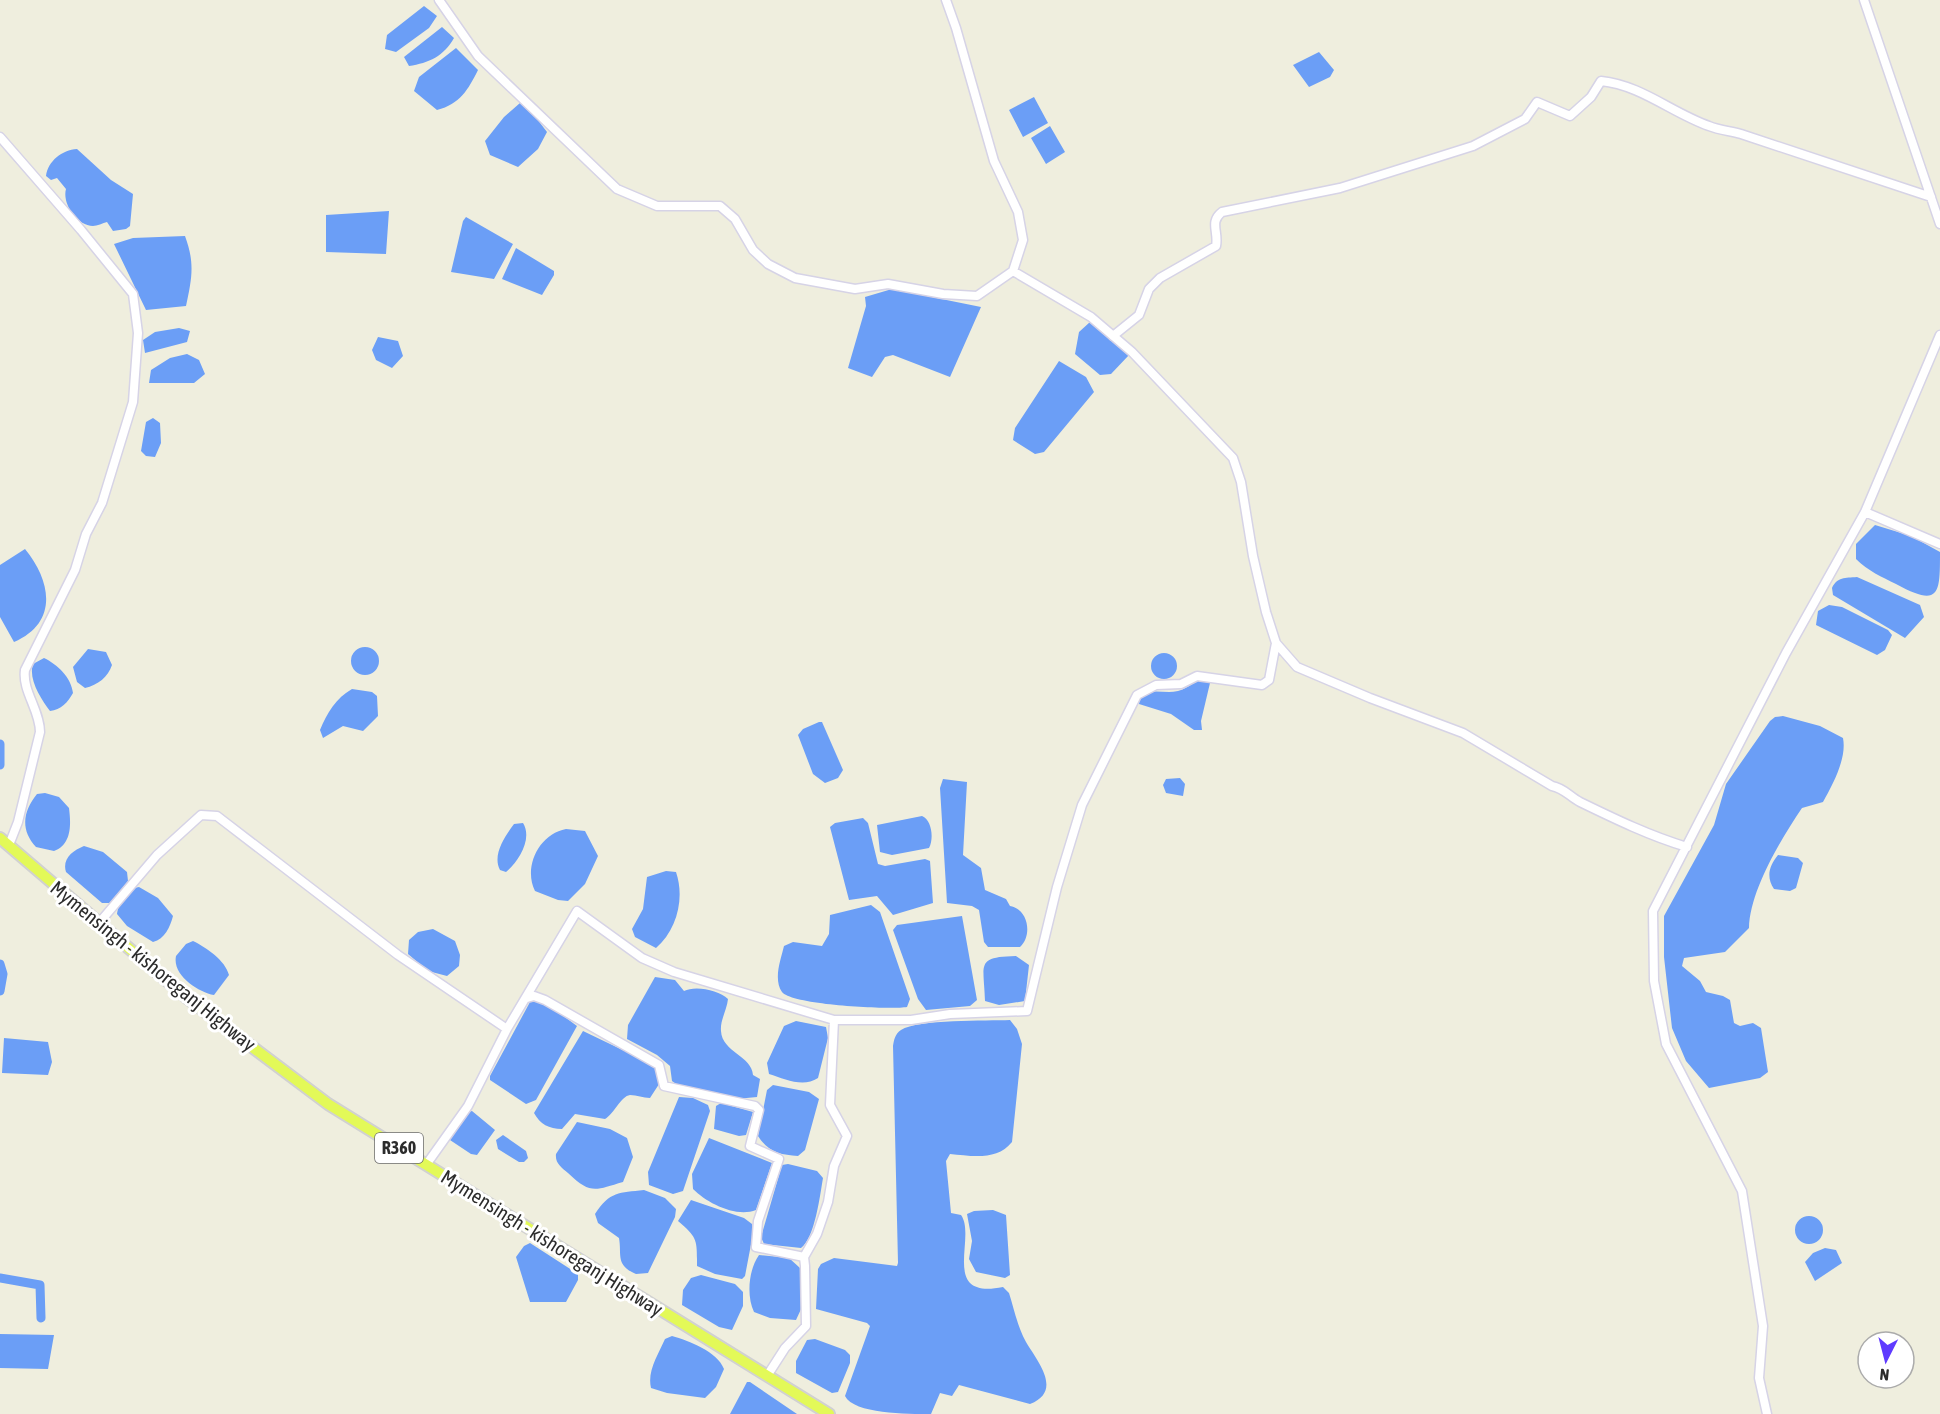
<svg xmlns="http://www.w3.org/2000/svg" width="1940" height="1414" viewBox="0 0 1940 1414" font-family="'Asap Condensed',sans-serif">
	<rect width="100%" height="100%" fill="#efeede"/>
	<path fill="#6b9ef6" d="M424 6 437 16 429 28 396 52 385 49 387 35Z
		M442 27 454 38C444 56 429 63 409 66L404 57Z
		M456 48 478 70C468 90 460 104 437 110L414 91 419 77Z
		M1319 52 1334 70 1330 77 1309 87 1293 65Z
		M1034 97 1048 123 1023 137 1009 110Z
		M520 103 534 115 547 132 538 149 518 167 490 155 485 141 504 117Z
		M1050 126 1065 152 1046 164 1031 138Z
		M77 149 111 180 133 194 130 226 126 229 113 231 107 222C103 223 97 226 93 226 76 225 62 203 66 189L57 178 51 180 46 176C48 161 62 150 77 149Z
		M389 211 386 254 326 252V215Z
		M466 217 513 244 494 279 451 272 463 221Z
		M185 236C195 263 192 278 186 306L146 310 114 244 133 238Z
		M516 248 554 271V275L542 295 502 279Z
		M892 289 981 307 950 377 893 355 885 357 872 377 848 368 866 306 865 297Z
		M1090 322 1129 355 1111 374 1100 375 1075 354 1079 332Z
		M179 328 190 331 187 342 145 353 143 340 155 332Z
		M378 337 398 341 403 356 392 368 376 360 372 350Z
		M187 354 199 360 205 374 194 383H149L151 370 170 358Z
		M1059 361 1086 377 1094 392 1044 452 1035 454 1013 440 1015 428Z
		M153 418 160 423 161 443 155 457 146 456 141 451 146 422Z
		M1875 525 1911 536 1940 552C1940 594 1940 608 1896 584 1882 577 1868 571 1856 559V544Z
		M25 549C52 582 58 623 14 642L0 617V565Z
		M1857 577 1920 605 1924 617 1905 638 1833 595 1832 588C1837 577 1845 578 1857 577Z
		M1829 605 1842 607 1888 630 1892 635 1885 650 1877 655 1816 625 1818 611Z
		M351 661a14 14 0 1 1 28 0a14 14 0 1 1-28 0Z
		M88 649 106 652 112 665C108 677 98 685 85 688L77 682 73 667Z
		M1151 666a13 13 0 1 1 26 0a13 13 0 1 1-26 0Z
		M44 658C58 665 71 677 73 693 68 702 61 710 50 711 41 699 28 679 33 664Z
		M1205 679 1210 683 1201 721 1202 730H1194L1171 714 1139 704 1140 695C1153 688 1165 694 1178 691 1189 688 1195 680 1205 679Z
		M352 689 372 692 377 696 378 716 363 731 343 726 323 738 320 730C327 713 336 698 352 689Z
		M1783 716 1820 726 1843 738C1847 758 1833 784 1823 802L1802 808C1781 839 1750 890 1749 928L1725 952 1684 958 1682 966 1700 981 1706 992 1723 996 1730 1000 1734 1023 1740 1026 1753 1023 1761 1028 1768 1072 1760 1078 1709 1088 1686 1061 1672 1028 1664 957V916L1714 825 1726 784 1770 721 1775 717Z
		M819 722H822L843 770 838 778 825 783 813 774 798 735 803 729Z
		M1180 778 1185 784 1183 796 1166 793 1163 785 1166 779Z
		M943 779 967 782 963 855 981 868 985 890 1006 899 1010 906C1028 909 1033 935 1020 947H988L984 942 979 910 972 906 947 903 940 788Z
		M45 793 59 797 69 808C71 824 72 844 54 851L36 847C20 830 23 811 37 794Z
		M922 816C932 820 934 839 929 848L892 855 880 852 877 825Z
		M863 818 868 823 878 864 885 866 925 859 930 861 933 903 893 915 877 896 849 900 830 827 835 823Z
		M523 823C533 839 518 862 506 872L500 870C492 855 505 836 514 824Z
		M566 829 585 831 598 856 585 884 568 901 558 900 535 891C523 867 539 834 566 829Z
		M84 846 103 852 127 872 128 881 111 903H102L66 872C62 859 72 851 84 846Z
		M1778 855 1798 858 1803 863 1796 888 1790 891 1774 889C1766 877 1769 866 1778 855Z
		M666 871 676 872C685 898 677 930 656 948L635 937 632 929 643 909 647 877Z
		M139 887 158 898 173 916C170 927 165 939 153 942L127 926 117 914C119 902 126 889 139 887Z
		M871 905 880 912 910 999 907 1007C889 1010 792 1005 782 992 773 979 781 959 784 946L793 942 822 946 829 934 830 915Z
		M962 916 977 1000 970 1006 926 1010 918 999 893 930 897 925Z
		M433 929 455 941 460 955 459 966 447 976 428 971 408 954 409 940 418 932Z
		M193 941C207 948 225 960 229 975L214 995C198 992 172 975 176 956L186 944Z
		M1016 956 1029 965 1025 1001 999 1005 985 1001C984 964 975 957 1016 956Z
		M655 977 675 980 684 991C695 985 719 990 728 999 727 1010 720 1020 721 1031 722 1052 752 1056 753 1075L760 1079 757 1097 736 1099 676 1084 672 1081 670 1066 657 1055 627 1039 628 1025Z
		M536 1000 547 1004 577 1026 536 1100 526 1104 490 1080V1076L530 1002Z
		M1010 1020 1017 1029 1022 1044 1012 1142C997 1161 972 1156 950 1154L946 1161 951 1213 961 1215C977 1237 939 1300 1003 1287L1009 1293C1014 1309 1018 1328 1026 1342 1038 1362 1063 1391 1030 1404L959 1385 952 1396 940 1393 931 1414C907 1414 854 1414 845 1396L870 1326 867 1323 816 1309 818 1269 821 1264 834 1258 897 1266 898 1263 893 1046C894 1040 895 1034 901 1030 918 1019 987 1021 1010 1020Z
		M796 1021 826 1027 828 1038 818 1078C803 1088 785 1079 769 1074L767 1063 784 1026Z
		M583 1031 658 1067 661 1081 650 1098C643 1098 637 1095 630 1095 621 1096 614 1114 605 1119L575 1114 562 1129C549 1129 540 1124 534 1113Z
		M4 1038 48 1042 52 1062 48 1075 2 1073Z
		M773 1085 809 1092 819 1099 805 1150 798 1156C780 1155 768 1152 758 1136L767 1090Z
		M679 1097 693 1098 708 1105 710 1111 683 1191 673 1194 649 1185 648 1172Z
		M721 1103 753 1112 746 1135 739 1136 714 1129 716 1106Z
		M472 1111 495 1130 477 1155 471 1154 450 1140 449 1134 467 1112Z
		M577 1122 610 1129 627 1138 633 1157 623 1182C595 1190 591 1195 568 1173 561 1167 555 1163 556 1154Z
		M503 1135 526 1151 528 1158 524 1162H519L498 1149 496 1140Z
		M709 1138 772 1163 756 1210C736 1218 707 1203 693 1189L692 1174Z
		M788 1164 817 1171 823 1178C820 1195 815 1238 801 1248L764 1244 761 1237 782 1165Z
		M644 1190 665 1198 676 1209 675 1217 648 1273 636 1274C615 1265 622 1255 619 1238L598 1223 595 1214C610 1191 619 1193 644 1190Z
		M691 1200 744 1218 752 1224 753 1234 745 1276 742 1279 715 1274 697 1266C697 1240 698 1238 678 1221Z
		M993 1210 1006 1215 1010 1275 1005 1278 976 1272 969 1259 972 1241 967 1214 974 1211Z
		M1795 1230a14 14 0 1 1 28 0a14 14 0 1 1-28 0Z
		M530 1243 578 1274V1280L566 1302H530L516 1257 524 1246Z
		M1825 1248 1836 1250 1842 1263 1815 1281 1805 1262 1813 1253Z
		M759 1255 789 1258 800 1268 802 1307 796 1320 770 1318 754 1312C746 1295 749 1269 759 1255Z
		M701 1275 735 1284 743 1292V1306L732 1330 719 1327 682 1305 683 1290 691 1278Z
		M0 1334 54 1335 48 1369 0 1368Z
		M672 1336C689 1341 717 1351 724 1369L716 1387 705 1398 667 1393 651 1388C647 1371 658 1355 665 1339Z
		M815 1339 845 1350 850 1355V1363L838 1392 832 1393 796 1373V1361L807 1340Z
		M747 1382H750L797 1414H730Z"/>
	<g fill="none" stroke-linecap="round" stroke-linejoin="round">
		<path stroke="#6b9ef6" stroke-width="9" d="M0 744V765
			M0 964 3 974 0 991
			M0 1278 40 1285 41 1318"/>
		<g stroke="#d6d3e6" stroke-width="11">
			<path id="minor" d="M439 0 478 56 617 189 657 206H720L735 219 753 250 768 264 795 278 855 289 888 284 943 294 977 296 1013 271 1091 317 1132 352 1233 458 1241 482 1253 556 1266 612 1276 643 1297 667 1370 698 1463 733 1552 786C1564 788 1570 797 1580 802 1615 819 1650 836 1687 847
				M946 0 956 28 994 161 1018 212 1023 240 1013 271
				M1864 0 1940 224
				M0 137 81 230 133 294 138 333 133 402 102 503 86 534 75 570 25 670C22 691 40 710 40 732L18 822 9 845
				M1113 336 1139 315 1149 289 1160 278 1216 246C1219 232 1209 222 1222 212L1340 188 1473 146 1525 119 1537 102 1570 116 1591 97 1601 81C1641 85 1672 113 1709 126 1719 130 1730 131 1741 134L1931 197
				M1865 512 1940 544
				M99 923 157 855 201 815 217 816 398 955 507 1029 468 1106 426 1165
				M527 998 534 996 545 1000 659 1065 664 1086 755 1106 759 1110 750 1146 779 1159 758 1221 756 1247 804 1257 805 1266 806 1326 785 1348 767 1376
				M834 1020H911L950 1014 1027 1011 1057 887 1082 805 1137 695 1156 685 1181 684 1197 676 1262 685 1269 680 1276 643
				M507 1029 577 911 642 958 674 972 834 1020 830 1105 847 1136 834 1166 828 1202 817 1234 804 1257
				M1767 1414 1759 1378 1763 1326 1742 1191 1666 1044 1654 981 1653 911 1786 653 1865 512 1940 335"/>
		</g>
		<g stroke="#d1d1d1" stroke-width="14">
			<path id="major" d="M0 838 187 998 328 1104 829 1414"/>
		</g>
		<use href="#minor" stroke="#fff" stroke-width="8"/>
		<use href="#major" stroke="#e3f958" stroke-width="10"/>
	</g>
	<g text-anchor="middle" stroke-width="6" stroke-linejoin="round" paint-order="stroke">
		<rect fill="#fff" stroke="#6b6b6b" stroke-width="1.5" x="375" y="1133" width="48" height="30" rx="4.5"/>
		<g font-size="18" font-weight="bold" fill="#2c2c2c">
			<text x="399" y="1154">R360</text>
		</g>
		<g font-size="20" fill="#2c2c2c" stroke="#fff">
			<text transform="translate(153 966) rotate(39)" y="7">Mymensingh - kishoreganj Highway</text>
			<text transform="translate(552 1243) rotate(32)" y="7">Mymensingh - kishoreganj Highway</text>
		</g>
	</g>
	<g transform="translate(1886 1360) rotate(186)"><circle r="28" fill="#ffffff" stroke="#ababab" stroke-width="1.5"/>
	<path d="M0-4.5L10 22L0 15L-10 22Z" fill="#5f3bff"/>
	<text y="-9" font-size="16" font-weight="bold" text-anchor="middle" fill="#2c2c2c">N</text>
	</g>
</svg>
